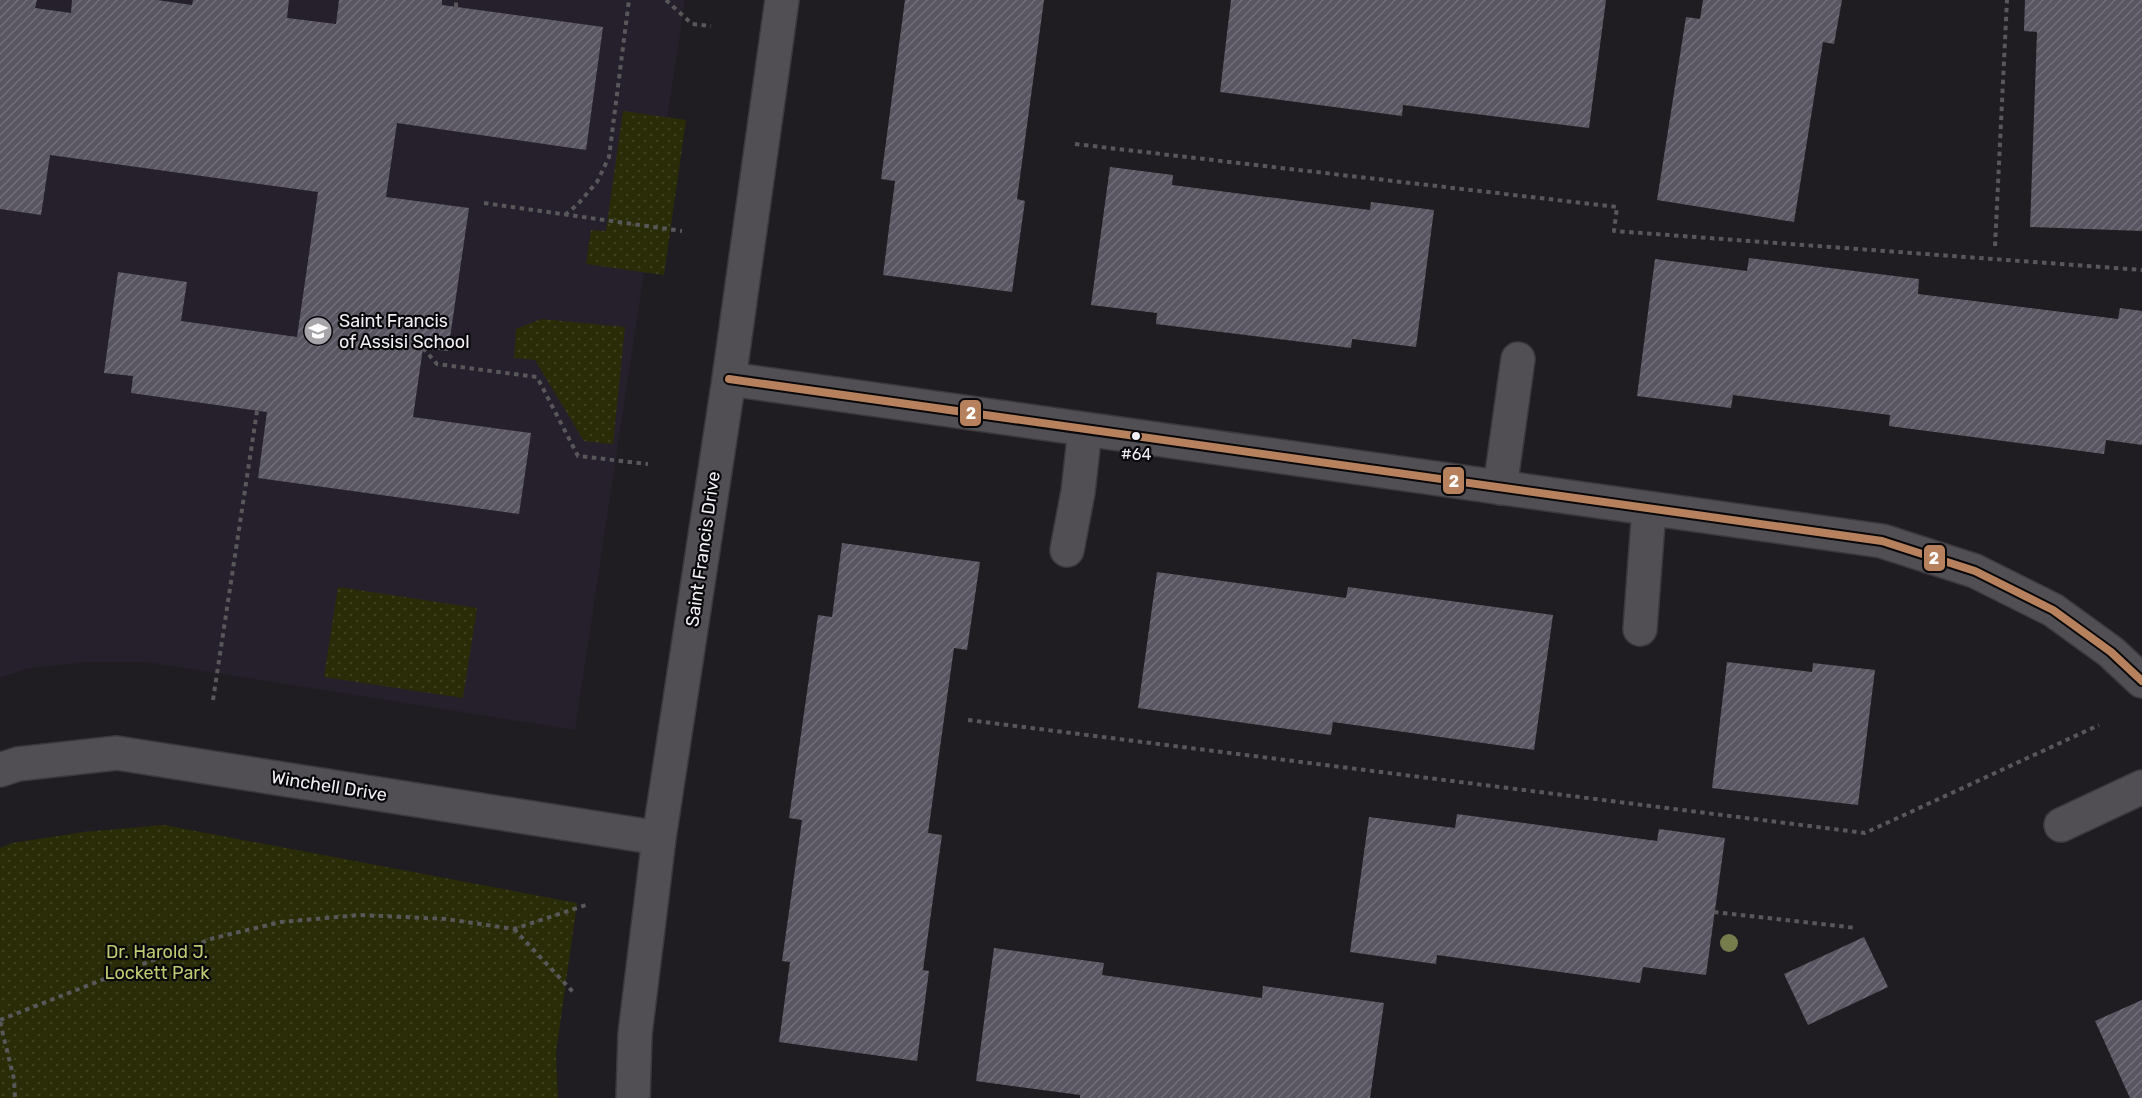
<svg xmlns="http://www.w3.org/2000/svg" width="2142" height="1098" viewBox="0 0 2142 1098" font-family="Rubik,sans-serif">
	<defs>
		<pattern id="green-dots" width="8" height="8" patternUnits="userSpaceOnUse" patternTransform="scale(1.5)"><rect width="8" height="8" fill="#292c07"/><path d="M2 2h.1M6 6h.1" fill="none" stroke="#3e4120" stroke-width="1.8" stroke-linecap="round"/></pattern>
		<pattern id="building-hatch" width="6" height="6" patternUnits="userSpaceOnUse" patternTransform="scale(1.5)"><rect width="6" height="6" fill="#595662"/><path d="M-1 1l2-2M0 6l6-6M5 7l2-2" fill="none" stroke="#716f79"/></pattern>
	</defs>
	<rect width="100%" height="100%" fill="#1f1d21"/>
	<path fill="#25202c" d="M0 0H685L575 730 146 662H84L25 669 0 678Z"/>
	<path fill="url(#green-dots)" d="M623 111 686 120 664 275 586 264 591 230 606 231Z
		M541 319 625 327 613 444 584 441 535 360 514 358 516 329Z
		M338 587 477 608 463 698 324 677Z
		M164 825 577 903 556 1053 558 1098H0V848L12 843 84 832Z"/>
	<path fill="url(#building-hatch)" d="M0 0H37L35 8 71 13 72 0H157L192 5 193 0H289L287 18 336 24 339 0H442V5L603 27 586 150 397 123 386 197 469 208 448 351 423 348 413 417 531 433 519 514 258 478 267 412 131 393 133 376 104 373 118 272 187 282 181 321 297 337 318 192 50 155 41 215 0 209Z
		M905 0H1044L1017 199 1025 201 1012 292 883 275 895 181 881 179Z
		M1231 0H1606L1589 128 1403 105 1402 116 1220 92Z
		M1703 0H1842L1834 44 1823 42 1794 222 1657 200 1686 17 1700 19Z
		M2025 0H2142V231L2030 227 2037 32 2024 31Z
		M1110 167 1173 175 1172 185 1370 210 1371 202 1434 210 1416 347 1352 339 1351 348 1156 324 1157 313 1091 305Z
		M1749 258 1919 279 1918 294 2118 319 2120 308 2142 311V445L2106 440 2104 454 1889 426 1890 415 1733 395 1731 408 1637 396 1655 259 1747 271Z
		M842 543 980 562 967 650 954 648 928 833 942 835 923 970 929 971 917 1061 779 1042 790 962 782 961 802 820 789 818 818 615 832 617Z
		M1157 572 1346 598 1348 587 1553 615 1534 750 1333 722 1331 735 1138 708Z
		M1727 662 1812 672 1813 663 1875 670 1858 805 1712 788Z
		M1457 814 1657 841 1659 829 1725 838 1706 975 1643 967 1640 983 1437 955 1436 964 1350 952 1369 817 1455 828Z
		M1864 937 1888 987 1808 1025 1784 974Z
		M994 948 1104 963 1102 975 1262 998 1263 986 1384 1003 1370 1098H1080V1095L976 1081Z
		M2142 1000V1098H2130L2095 1021Z"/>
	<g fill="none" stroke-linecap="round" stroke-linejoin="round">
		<g stroke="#3b393c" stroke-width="36">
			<path id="minor" d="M729 379 1882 541 1975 571 2053 610 2111 652 2142 681
				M1500 488 1518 359
				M1067 550 1078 492 1085 430
				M1640 629 1649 509
				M0 770 18 764 117 753 659 838
				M2061 825 2142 787
				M633 1098 635 1034 659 838 729 379 782 0"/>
		</g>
		<path stroke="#58575a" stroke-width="4" stroke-dasharray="4.5 4.5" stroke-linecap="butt" d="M666 0 692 24 711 26
			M456 7V0
			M1075 144 1617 207 1614 231 2142 270
			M484 203 682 231
			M565 215 578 204 597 182 609 157 629 0
			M1995 246 2007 0
			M423 348 437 364 537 377 578 456 648 464
			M213 700 257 411
			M968 720 1865 833 2099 725
			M1714 912 1856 928
			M514 929 573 992
			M0 1020 140 965 214 938 281 922 360 915 446 919 514 929 586 905
			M0 1022 14 1079 15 1098"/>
		<use href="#minor" stroke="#514f53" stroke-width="33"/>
		<g stroke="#08070a" stroke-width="12">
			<path id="bus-1" d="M729 379 1882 541 1975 571 2053 610 2111 652 2142 681"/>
		</g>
		<use href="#bus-1" stroke="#b6815c" stroke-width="8"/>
	</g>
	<circle fill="#777c4d" cx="1729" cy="943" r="9"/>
	<defs>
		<g id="school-disc" transform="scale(1.5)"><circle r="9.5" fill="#a8a5aa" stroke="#08070a"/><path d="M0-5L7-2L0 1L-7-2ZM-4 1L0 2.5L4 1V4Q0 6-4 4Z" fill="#fff"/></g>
	</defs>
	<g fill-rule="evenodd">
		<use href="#school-disc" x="318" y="331"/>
	</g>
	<circle fill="#f1eef4" stroke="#08070a" stroke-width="2" cx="1136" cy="436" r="5"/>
	<g text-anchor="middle" stroke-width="4.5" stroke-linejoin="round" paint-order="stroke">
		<g font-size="16" fill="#f1eef4" stroke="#08070a">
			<text x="1136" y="460">#64</text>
		</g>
		<g font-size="18" fill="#f1eef4" stroke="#08070a" text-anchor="start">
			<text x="339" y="327">Saint Francis<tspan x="339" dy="21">of Assisi School</tspan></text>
		</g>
		<g font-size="18" fill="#f1eef4" stroke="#08070a">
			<text transform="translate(703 549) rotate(-82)" y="6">Saint Francis Drive</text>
			<text transform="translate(329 786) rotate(9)" y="6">Winchell Drive</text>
		</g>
		<g font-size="18" fill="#bfca71" stroke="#08070a">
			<text x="157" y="958">Dr. Harold J.<tspan x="157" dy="21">Lockett Park</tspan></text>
		</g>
	</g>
	<g stroke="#08070a" stroke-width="2">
		<rect x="959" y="399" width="23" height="28" rx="6" fill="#b6815c"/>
		<rect x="1442" y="466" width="23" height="29" rx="6" fill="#b6815c"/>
		<rect x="1923" y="544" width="23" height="28" rx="6" fill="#b6815c"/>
	</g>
	<g font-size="16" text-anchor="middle" font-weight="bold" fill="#fff">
		<text x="971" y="419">2</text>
		<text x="1454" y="487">2</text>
		<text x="1934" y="564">2</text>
	</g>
</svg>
